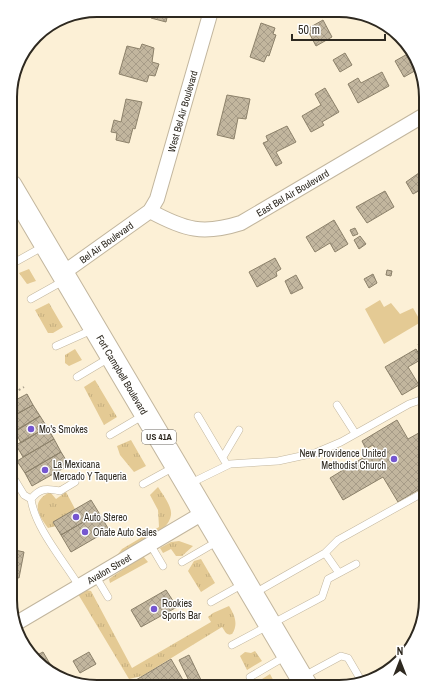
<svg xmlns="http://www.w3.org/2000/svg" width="436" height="697" viewBox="0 0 436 697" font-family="'Archivo Narrow',sans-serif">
	<defs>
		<pattern id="grass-tufts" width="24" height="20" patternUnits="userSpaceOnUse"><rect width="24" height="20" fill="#e4ca94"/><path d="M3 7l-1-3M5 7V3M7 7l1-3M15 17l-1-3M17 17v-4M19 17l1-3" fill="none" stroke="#c4ae7f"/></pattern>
		<pattern id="building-cross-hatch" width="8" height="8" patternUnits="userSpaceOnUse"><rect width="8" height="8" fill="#c2b69e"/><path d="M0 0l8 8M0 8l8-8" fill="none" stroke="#a79c88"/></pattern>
	</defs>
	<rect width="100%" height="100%" fill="#fcf0d6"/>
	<path fill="url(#grass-tufts)" d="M29 269 36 281 27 284 19 273Z
		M49 303 63 327 53 333H48L35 310Z
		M75 349 82 360 69 366 65 363V355Z
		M95 380 117 417 104 425 84 387Z
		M131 440 146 466 134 472 120 455 117 446Z
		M158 487C163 495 172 506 171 515 169 533 130 549 115 558L122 549 159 527 158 510 150 495Z
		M50 492 56 499 66 492 75 509 54 522 56 526 48 528C37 513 31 502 50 492Z
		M179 541 193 546 182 556H176L171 549 163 553 160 548 171 542Z
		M143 556 148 562 110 583 109 579Z
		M201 559 215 583 201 592 188 571 194 561Z
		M86 590 91 591 132 668 211 622 208 617 213 613 229 606C234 614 239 624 232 634 226 636 225 631 222 627L142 676 129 679 78 594Z
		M255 651 262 661 247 670 240 656 245 652 251 653Z
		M270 674 277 687H256L254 684Z"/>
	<path fill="#e4ca94" d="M380 300 384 307 391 303 400 314 413 308 421 322 384 344 365 309Z"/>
	<path fill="url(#building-cross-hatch)" stroke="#8c816a" d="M153 10H172L171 14 168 13 166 22 151 18Z
		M323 20 332 37 316 46 307 29Z
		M261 23 275 28 273 34 276 35 269 56 267 55 264 62 250 57Z
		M142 44 154 48 152 62 159 64 155 76 149 75 147 82 119 74 127 46 140 49Z
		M411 52 420 68 404 77 395 61Z
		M345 53 352 65 340 72 333 60Z
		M382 72 389 86 358 103 348 84 358 78 361 83Z
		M325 88 339 112 322 122 324 125 311 132 302 116 321 105 315 94Z
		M227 95 250 99 246 119 238 118 234 139 217 135Z
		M126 99 142 102 135 129 133 128 129 143 116 140 117 133 111 132 114 120 121 122Z
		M287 126 296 142 276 152 282 163 276 166 263 143 268 141 266 136Z
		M426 168V187L413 194 406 182Z
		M385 191 394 207 367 223 356 207Z
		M334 220 348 244 335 252 330 243 315 252 306 237Z
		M355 228 358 234 353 236 350 230Z
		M360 236 366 244 359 249 354 240Z
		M275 258 281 269 276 272 277 276 257 287 249 272Z
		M387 270 392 271 391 276 386 275Z
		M373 274 377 283 369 288 364 279Z
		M296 275 303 288 291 294 285 281Z
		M426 339V353L424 354 418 344Z
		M416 349 422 359 408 367 419 385 402 395 385 367Z
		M10 354 16 364 10 368Z
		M27 394 33 405 12 417 10 414V403Z
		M33 405 40 416 13 433 10 429V418Z
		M40 416 47 427 21 443 15 431Z
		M397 420 408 439 426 429V470L425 468 419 471 426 485 398 502 383 477 343 500 330 478 376 450 373 445 366 449 362 441Z
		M47 427 54 439 23 457 16 445Z
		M54 439 61 452 25 473 17 461Z
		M61 452 69 465 32 486 25 473Z
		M91 500 99 513 61 535 53 522Z
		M99 513 109 530 71 552 61 535Z
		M10 549 24 552 19 578 10 576Z
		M166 590 177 607 141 627 131 610Z
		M43 652 53 669 55 667 60 675 44 669 35 656Z
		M89 652 96 664 80 673 73 661Z
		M189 655 203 684 198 687H192L179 660Z
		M171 659 187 687 139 686 136 680Z"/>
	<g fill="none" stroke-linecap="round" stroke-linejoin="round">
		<g stroke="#c2b69e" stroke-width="8">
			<path id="lane" d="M10 265 44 246
				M31 299 65 280
				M56 346 94 329
				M77 377 109 358
				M337 405 355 433
				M198 416 227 465
				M110 435 144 415
				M223 457 239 430
				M10 472 24 495 31 499
				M75 482 60 491C46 488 40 488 31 499 35 528 64 561 79 586
				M143 484 174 467
				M189 484 230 464 278 461 315 453 341 442 409 404 426 398
				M150 544 163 566
				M325 553 339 573
				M182 562 218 541
				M96 577 108 597
				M253 594 325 553 338 540 426 491
				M211 602 243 584
				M232 645 322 597 328 579 356 564
				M304 676 341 656 348 658 362 682
				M250 677 286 656"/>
		</g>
		<g stroke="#c2b69e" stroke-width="16">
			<g id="street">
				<path id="s1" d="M150 211C185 230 203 235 241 223L426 114"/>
				<path id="s2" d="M63 273 150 211 157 199 211 11"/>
				<path id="s3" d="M15 624 203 513"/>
			</g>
		</g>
		<g stroke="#c2b69e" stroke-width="24">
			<g id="highway">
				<path id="s4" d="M11 186 307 687"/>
			</g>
		</g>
		<path stroke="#aba18e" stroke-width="2" stroke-dasharray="2 3" stroke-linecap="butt" d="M10 395 24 387"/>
		<use href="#lane" stroke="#fff" stroke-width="7"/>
		<use href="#street" stroke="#fff" stroke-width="14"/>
		<use href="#highway" stroke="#fff" stroke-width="22"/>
	</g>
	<g fill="#7556d0" stroke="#fff" stroke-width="1.5">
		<circle cx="31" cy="429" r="4"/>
		<circle cx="394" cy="459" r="4"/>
		<circle cx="45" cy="470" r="4"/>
		<circle cx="76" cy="517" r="4"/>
		<circle cx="85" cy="532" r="4"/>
		<circle cx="154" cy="609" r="4"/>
	</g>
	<g text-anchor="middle" stroke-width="3" stroke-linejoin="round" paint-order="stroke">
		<rect fill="#fff" stroke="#6d6963" stroke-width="1" x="142" y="430" width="34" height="14" rx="3"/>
		<g font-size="9" font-weight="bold" fill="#2e2920">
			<text x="159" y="440">US 41A</text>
		</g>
		<g font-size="10" fill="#2e2920" stroke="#fff">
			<text dy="4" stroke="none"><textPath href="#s2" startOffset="212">West Bel Air Boulevard</textPath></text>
			<text dy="4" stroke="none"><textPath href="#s1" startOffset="155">East Bel Air Boulevard</textPath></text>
			<text dy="4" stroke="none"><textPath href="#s2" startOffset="53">Bel Air Boulevard</textPath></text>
			<text dy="4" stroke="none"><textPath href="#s4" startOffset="219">Fort Campbell Boulevard</textPath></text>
			<text dy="4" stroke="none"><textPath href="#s3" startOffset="109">Avalon Street</textPath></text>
		</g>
		<g font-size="10" fill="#2e2920" stroke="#fff" text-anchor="start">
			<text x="39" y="433">Mo's Smokes</text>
			<text x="386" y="457" text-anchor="end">New Providence United<tspan x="386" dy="12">Methodist Church</tspan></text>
			<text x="53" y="468">La Mexicana<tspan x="53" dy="12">Mercado Y Taqueria</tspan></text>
			<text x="84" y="521">Auto Stereo</text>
			<text x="93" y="536">Oñate Auto Sales</text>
			<text x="162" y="607">Rookies<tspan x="162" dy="12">Sports Bar</tspan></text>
		</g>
	</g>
	<path d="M0 0H436V697H0ZM97 17H339A80 80 0 0 1 419 97V600A80 80 0 0 1 339 680H97A80 80 0 0 1 17 600V97A80 80 0 0 1 97 17Z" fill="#fff" fill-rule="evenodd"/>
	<path fill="none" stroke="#2e2920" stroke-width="2" d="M97 17H339A80 80 0 0 1 419 97V600A80 80 0 0 1 339 680H97A80 80 0 0 1 17 600V97A80 80 0 0 1 97 17Z"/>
	<g transform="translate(400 661)" stroke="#ffffff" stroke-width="3" paint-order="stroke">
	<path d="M0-3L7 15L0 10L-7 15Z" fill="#2e2920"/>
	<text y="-6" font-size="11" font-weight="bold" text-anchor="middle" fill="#2e2920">N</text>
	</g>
	<path d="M292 34v6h93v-6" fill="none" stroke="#2e2920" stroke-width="2"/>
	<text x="298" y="34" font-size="12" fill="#2e2920" stroke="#ffffff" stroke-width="3" paint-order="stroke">50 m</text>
</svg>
